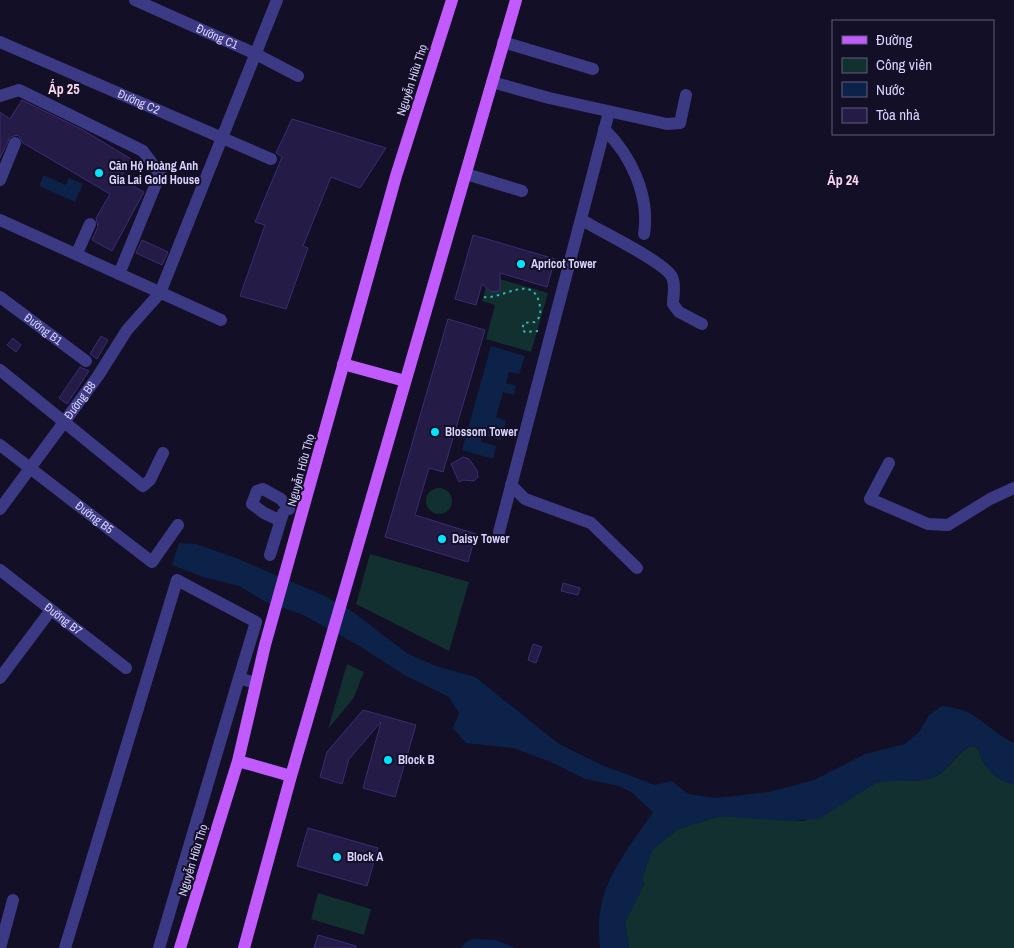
<svg xmlns="http://www.w3.org/2000/svg" width="1014" height="948" viewBox="0 0 1014 948" font-family="'Archivo Narrow',sans-serif">
	<rect width="100%" height="100%" fill="#130f26"/>
	<path fill="#12302f" d="M489 276 548 293 531 352 486 339 495 305 482 301Z
		M426 501a13 13 0 1 1 26 0a13 13 0 1 1-26 0Z
		M370 554 469 582 449 651 356 604Z
		M347 664 364 672 353 699 328 729Z
		M973 746 978 749C984 767 995 781 1014 784V948H629L625 922 644 884 642 878 652 850 678 829 720 816 804 821 876 783C895 778 920 785 938 775 951 768 958 750 973 746Z
		M318 893 371 909 364 935 311 919Z"/>
	<path fill="#0c2248" d="M44 175 65 185 69 178 83 184 75 202 39 186Z
		M491 346 525 356 519 374 509 372 506 383 516 386 514 395 503 392 496 417 506 421 501 440 482 435 481 442 496 446 493 459 462 450Z
		M179 543 196 544 236 558 325 596 353 612 408 654 436 666 475 677 559 744 602 765 655 785 672 781 688 794 717 798 769 792 814 780 865 754 905 744 919 732 929 715 942 706C979 709 986 730 1014 743V784C995 781 984 767 978 749L973 746C957 750 951 768 938 775 920 785 895 778 876 783L819 819 784 821 720 816 678 829 652 850 642 878 644 884 625 922 629 948H600C599 936 598 924 600 913 604 876 633 842 653 812L631 792 619 786 585 779 551 762 513 748 466 743 453 728 459 713 449 697 404 675 358 645 301 614 266 602 239 586 203 577 172 565Z
		M473 939 496 940 515 948H461L466 942Z"/>
	<path fill="#241b47" stroke="#3b2d73" d="M22 100 83 130 131 159 120 179 144 192 112 251 92 240 98 227 96 218 110 194 23 143 18 135 10 137 0 158V112L10 119Z
		M292 119 386 148 360 188 331 177 303 246 308 248 286 309 240 296 265 225 255 222 282 157 276 153Z
		M473 235 555 259 547 287 500 273V291L491 292 482 284 476 305 455 299Z
		M142 240 168 252 162 265 136 253Z
		M448 319 485 330 443 472 429 468 415 515 476 534 468 562 385 537Z
		M101 336 108 340 97 359 90 354Z
		M13 338 21 345 16 352 7 345Z
		M80 367 89 371 67 404 59 398Z
		M463 457 469 459 477 470 478 477 474 481 463 480 459 482 451 464Z
		M563 583 580 588 578 595 561 591Z
		M533 644 542 647 536 663 528 660Z
		M363 710 416 725 395 797 363 788 381 722 349 759 342 784 320 777 327 752Z
		M308 828 378 848 367 886 297 866Z
		M318 935 356 946V948H314Z"/>
	<g fill="none" stroke-linecap="round" stroke-linejoin="round">
		<path stroke="#2fb8b0" stroke-width="2" stroke-dasharray="2.5 4" stroke-linecap="butt" d="M484 297C502 300 535 271 540 307 541 313 540 318 535 322L524 323 522 329 525 332 538 331"/>
		<g stroke="#3d3a85" stroke-width="12">
			<path id="s1" d="M135 0 256 54 298 76"/>
			<path id="s2" d="M0 42 271 159"/>
			<path d="M503 42 593 69"/>
			<path d="M492 82 549 98 667 124 680 123 686 95"/>
			<path d="M0 96 19 90 143 151 160 174 119 274"/>
			<path d="M604 129C631 155 650 196 644 234"/>
			<path d="M466 174 522 191"/>
			<path d="M0 180 15 143"/>
			<path d="M0 220 221 320"/>
			<path d="M582 220C598 230 665 262 672 277 676 285 673 296 673 304L679 312 702 324"/>
			<path d="M77 253 90 224"/>
			<path id="s3" d="M0 297 86 361"/>
			<path d="M0 370 143 486 150 480 163 453"/>
			<path id="s4" d="M0 445 152 562 178 525"/>
			<path d="M889 463 870 499 928 524 948 525 990 499 1014 488"/>
			<path d="M511 485 525 499 591 523 637 568"/>
			<path id="s5" d="M0 509 98 376 127 330 160 293 277 0"/>
			<path d="M279 520 264 513 252 504 257 491 263 489 281 499 289 509"/>
			<path d="M499 532 609 112"/>
			<path d="M270 555 283 513"/>
			<path id="s6" d="M0 570 126 668"/>
			<path d="M0 678 51 610"/>
			<path d="M0 948 13 900"/>
			<path d="M65 948 177 580 256 622 239 678"/>
			<path d="M159 948 239 678 255 683"/>
		</g>
		<path stroke="#c25bff" stroke-width="12" d="M343 364 405 381
			M238 761 291 776
			M180 948 238 761 265 645 396 176 452 0
			M244 948 291 776 516 0"/>
	</g>
	<g fill="#00e5ff" stroke="#130f26" stroke-width="2">
		<circle cx="99" cy="173" r="5"/>
		<circle cx="521" cy="264" r="5"/>
		<circle cx="435" cy="432" r="5"/>
		<circle cx="442" cy="539" r="5"/>
		<circle cx="388" cy="760" r="5"/>
		<circle cx="337" cy="857" r="5"/>
	</g>
	<g text-anchor="middle" stroke-width="4" stroke-linejoin="round" paint-order="stroke">
		<g font-size="12" fill="#d9d4ff" stroke="#130f26">
			<text dy="4" stroke="none"><textPath href="#s1" startOffset="90">Đường C1</textPath></text>
			<text transform="translate(412 80) rotate(-72)" y="4">Nguyễn Hữu Thọ</text>
			<text dy="4" stroke="none"><textPath href="#s2" startOffset="151">Đường C2</textPath></text>
			<text dy="4" stroke="none"><textPath href="#s3" startOffset="54">Đường B1</textPath></text>
			<text dy="4" stroke="none"><textPath href="#s5" startOffset="135">Đường B8</textPath></text>
			<text transform="translate(301 470) rotate(-75)" y="4">Nguyễn Hữu Thọ</text>
			<text dy="4" stroke="none"><textPath href="#s4" startOffset="119">Đường B5</textPath></text>
			<text dy="4" stroke="none"><textPath href="#s6" startOffset="80">Đường B7</textPath></text>
			<text transform="translate(193 860) rotate(-73)" y="4">Nguyễn Hữu Thọ</text>
		</g>
		<g font-size="12" font-weight="bold" fill="#d9d4ff" stroke="#130f26" text-anchor="start">
			<text x="109" y="170">Căn Hộ Hoàng Anh<tspan x="109" dy="14">Gia Lai Gold House</tspan></text>
			<text x="531" y="268">Apricot Tower</text>
			<text x="445" y="436">Blossom Tower</text>
			<text x="452" y="543">Daisy Tower</text>
			<text x="398" y="764">Block B</text>
			<text x="347" y="861">Block A</text>
		</g>
		<g font-size="14" font-weight="bold" fill="#ffd6f0" stroke="#130f26">
			<text x="64" y="94">Ấp 25</text>
			<text x="843" y="185">Ấp 24</text>
		</g>
	</g>
	<rect x="832" y="20" width="162" height="115" fill="#130f26" stroke="#625e7d"/>
	<rect x="842" y="36" width="25" height="8" fill="#c25bff" stroke="#625e7d"/>
	<text x="876" y="45" font-size="15" fill="#d9d4ff">Đường</text>
	<rect x="842" y="58" width="25" height="15" fill="#12302f" stroke="#625e7d"/>
	<text x="876" y="70" font-size="15" fill="#d9d4ff">Công viên</text>
	<rect x="842" y="82" width="25" height="15" fill="#0c2248" stroke="#625e7d"/>
	<text x="876" y="95" font-size="15" fill="#d9d4ff">Nước</text>
	<rect x="842" y="108" width="25" height="15" fill="#241b47" stroke="#625e7d"/>
	<text x="876" y="120" font-size="15" fill="#d9d4ff">Tòa nhà</text>
</svg>
